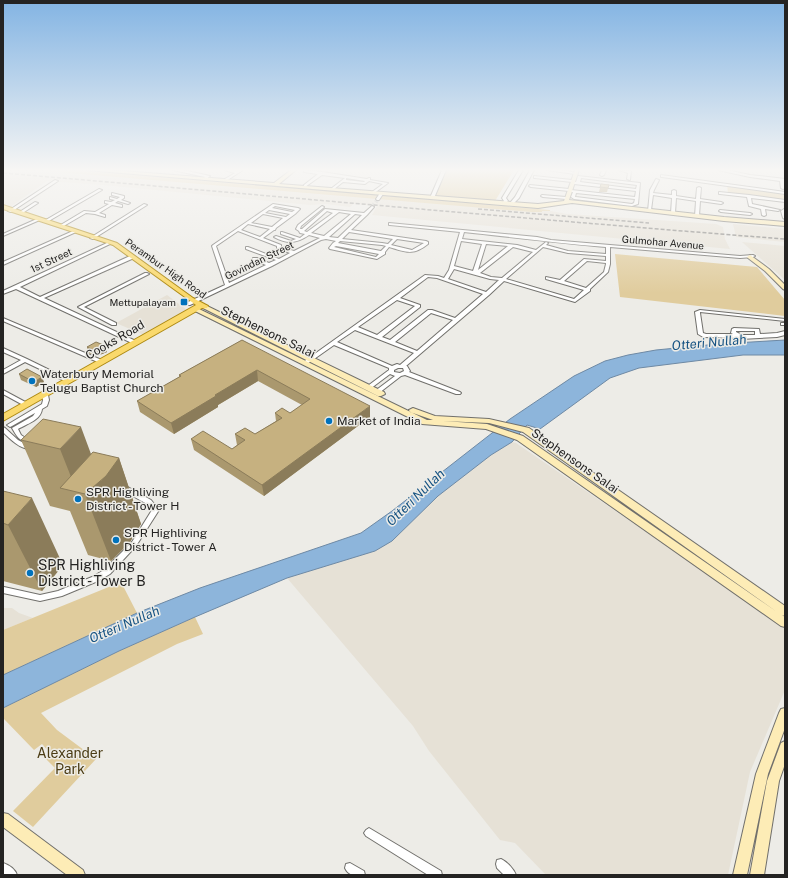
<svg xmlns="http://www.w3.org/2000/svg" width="788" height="878" viewBox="0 0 788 878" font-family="'Public Sans',sans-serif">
	<rect width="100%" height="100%" fill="#edece7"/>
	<path fill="#e6e1d6" d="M3 170H71L551 211 567 214 716 224 723 227 725 239 730 249 372 215 377 206 354 204 350 207 326 204 310 205 103 185 47 181 9 208 3 205Z
		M733 224 785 229V242L736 237Z
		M742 242 785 246V280Z
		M167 295 187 310 144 335 116 323Z
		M512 442 516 443 785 627V690L750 772 728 875H546L515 843 500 840 429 751 413 726 287 578 375 551 438 496 491 455Z
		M3 608H12L19 613 33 618 3 630Z"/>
	<path fill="#e0cc9d" d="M79 170 550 210V211H542V212H532L46 171Z
		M447 170H514L495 201 435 197Z
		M727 185 785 194V201L728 193Z
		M615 254 757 267 785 300V316L620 297Z
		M121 582 137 613 3 675V630Z
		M195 617 203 634 177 644 41 713 57 730 96 759 33 827 13 811 55 768 45 758 50 753 42 744 34 750 3 718V708L119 651Z"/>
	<path fill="#8db5db" stroke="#6e89a4" d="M785 340V355H743L639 368 610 378 540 429 527 425 512 442 491 455 438 496 392 541 375 551 287 578 195 617 119 651 3 708V675L137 613 200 588 361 533 392 511 510 419 574 376 605 361 628 355 656 350 718 344Z"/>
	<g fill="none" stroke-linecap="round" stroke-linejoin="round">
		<path stroke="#c5c4c0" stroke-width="4" stroke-dasharray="4 2" stroke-linecap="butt" d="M372 207 378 199"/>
		<g stroke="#71706c" stroke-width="2">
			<path id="street" d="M173 170H183L210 176 205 180 203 179 205 177Z
				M224 170H243L226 181H225V179L235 173Z
				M304 170 322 172 367 179 369 178H370V180L388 183 373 194H372V192L383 184 369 181 365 184 343 182 333 190H332V188L345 178 322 175 305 187H304V185L318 174 304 172ZM346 178 365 181 364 182 346 180Z
				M442 170H446L434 198 431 199 430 198Z
				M519 170H523L506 198 508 201 505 204H503L502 203 504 201 502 198Z
				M530 170H534L519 198 512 205H510V203L515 197Z
				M547 170H561L577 173 575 174Z
				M602 170H606L604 175 602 176 600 175Z
				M619 170 631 171 630 180 627 179 628 173Z
				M718 170H727L750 175 785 179V181H784L785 188 783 189 781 188 780 181 750 177Z
				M661 175 785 192V194L662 177H661Z
				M534 176 572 180 574 181 572 182 535 178H534Z
				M578 176 640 183 638 204 632 206 574 199 571 197 573 192H571V190L635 197 636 191 574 184V182H576ZM581 178 637 185 636 189 580 182ZM576 193 635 199 634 203 632 204 576 197H575Z
				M656 179 659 180 654 190 653 193 672 195V191L674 190 676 191V196L696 199 697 188 699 187 701 188 700 199 721 202 723 203 721 204 700 201 699 216 697 217 695 216 696 201 676 198 675 213 673 214 671 213 672 198 653 195 651 210 648 211 650 190Z
				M55 180 58 181 11 212 8 211Z
				M530 185 569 189 571 190 569 191 531 187 529 186Z
				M99 189 102 190 47 222 44 221Z
				M719 192 749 195 785 200V202L751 198 752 204 780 210 778 211 765 209 766 215 764 216 762 215 761 209 749 206 747 197 720 194H719Z
				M112 193 124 196V198L121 200 130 203 128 204 118 201 115 203 122 205V207L112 205 99 213 105 215V217L95 214 86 213 62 227 59 226 84 211 95 212 109 204 105 203V201L111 202 115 200 110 199V197L117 199 120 197 112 195Z
				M380 193 383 194 379 200H377L376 199Z
				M542 195 566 197 568 198 566 199 543 197 541 196Z
				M35 202 38 203 21 214 18 213Z
				M144 204 147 205 93 239 90 238Z
				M273 204 298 208 300 209 295 214 276 228 275 230H274L263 238 281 245V247L294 251 320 238 309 235C296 244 287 244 274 237L276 236 291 241 296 239 281 234V232H282L300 238 305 234 300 233 299 231 296 229 298 225 322 206 324 207 323 208 301 226 300 229H302L325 209 364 213 372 206 374 207 367 215 351 230 426 241 428 242V244C413 256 406 252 389 247L385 252V254L377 259 330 249 329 248 333 243 336 241 326 239 321 240 272 266 190 305H186V303L225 285 212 246 213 245ZM275 206 295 210 292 212 272 208ZM269 210 290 214 286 217 265 213ZM327 211 333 213 307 232 304 231ZM339 212 351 214 324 236 311 233ZM263 214 283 218 272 227 251 223ZM355 214 362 215 338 238 329 237ZM248 224 270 229 260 237 241 230ZM238 231 277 246V248L290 253 279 259 248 247H246V249L276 260 269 263 257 258H253V260L266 265 229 283 216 246ZM349 232 393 239 388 244 382 243 342 239ZM397 239 424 243 412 250 391 245ZM340 241 382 245 386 246 381 251 338 243ZM336 246 379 254 376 257 334 247Z
				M784 209H785V219L783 218 781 211Z
				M720 210 750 213 752 214 750 215 721 212 719 211Z
				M39 218 42 219 3 236V234Z
				M389 223 537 237 551 240 740 256 753 255 755 256 753 257 740 258 610 247V264L608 272 590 289V291L575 302 504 281 489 295 406 366H407L410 371 409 372 460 392 461 393 460 394H456L405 375 401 376 379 393H375L374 392 375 391 395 376 390 374 370 389H366L365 388 389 370V368L334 345 307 364H303L302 363 425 275 438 276 444 278 449 270 460 232 390 225H389ZM464 232C511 237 558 243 606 247V254L568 251 546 245 548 243 546 242 536 250 517 245 462 239ZM461 241 482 244 473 271 454 266ZM486 244 508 246 478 270ZM513 247 533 252 502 278 491 277 480 273ZM543 247 568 253 606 256V261L584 259 560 280 546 277V279L584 290 574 299 506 279ZM587 261 606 263V264L604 272 586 288 564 281ZM454 269 490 279 499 280 486 292 448 279ZM428 277 437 278 483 294 455 318 432 310H428L390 340 382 337 420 307V305L400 298ZM397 300 415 306 377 335 358 327ZM431 313 453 320 417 351 395 342ZM355 330 414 353 400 365 397 364 392 366 337 342ZM398 368H403L404 371 400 373 394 372V370Z
				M73 231 76 232 3 265V262Z
				M107 243 110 244 20 287 40 297 130 256H134V258L44 298 138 342V344H134L16 289 3 294V291Z
				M145 273H147L149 274 84 307 116 323V325H112L78 307Z
				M700 310 785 319V321L700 312V313L703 333 706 334H733L731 333 732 329 734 328 759 329 760 334 777 333 785 331V335L777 337 741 339 738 338 703 337 698 334 695 312ZM736 331H755V335H742L736 332Z
				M3 318 104 361 105 362 104 363H100L3 321Z
				M781 323H785V325H781Z
				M3 348 27 359 72 381 71 382H67L25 362 3 374V370L21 360 3 352Z
				M3 390 29 404 30 405 29 406H25L3 394Z
				M45 393 48 395 49 400 47 406 42 409C41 420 27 424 18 429L21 435 32 442 29 444C19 440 17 437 12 428L33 416 35 413 12 426 10 427 7 425 42 404 43 400 42 395Z
				M3 427 5 428 18 440 31 447 32 448 31 449C21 450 10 439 3 432Z
				M122 486H126L151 500 159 510 136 546 110 574 98 581 62 596 40 601 3 593V587H4L40 595 58 591 92 577 104 570 132 542 152 510 147 504 122 490 121 488Z
				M369 828 441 871 442 875H428L366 836 364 833 366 830Z
				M501 859C507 862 514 869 516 875H504L497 868 496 864 497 860Z
				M3 863C9 865 15 869 17 875L3 874Z
				M350 863 364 871 365 875C357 875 349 877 345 868L346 864Z"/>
		</g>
		<g stroke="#71706c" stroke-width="2">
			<path id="secondary" d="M86 170H110L274 183 291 170H296L279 184 538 204 564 201 575 170H579L569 200 724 217 785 222V226L724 221 572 203 538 208Z
				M750 255 769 269 785 285V290L783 289 765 271 748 258 747 257Z
				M205 305 384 392 385 394 381 396H378L203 308 202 307Z
				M197 308 427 420H433L410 412 409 410 413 408 435 416 489 419 529 428 785 606V616L782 615 785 617V627L781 626 517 440 486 429 422 424 195 311 194 310ZM443 421 489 423 523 432 777 612 523 436 487 424Z
				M785 708V728L768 774 747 875H733L756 774 779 713 781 709Z
				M785 741V764L779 781 764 875H750L767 781 781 743Z
				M3 813 8 814 83 870 85 875H67L3 827Z"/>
		</g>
		<g stroke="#ad8912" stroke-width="2">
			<path id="primary" d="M3 205 117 243 193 298 208 306 207 308H202L3 421V414L196 305 113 245 3 209Z"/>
		</g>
		<use href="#street" fill="#fff" fill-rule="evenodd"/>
		<use href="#secondary" fill="#fdecb6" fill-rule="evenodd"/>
		<use href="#primary" fill="#fad96c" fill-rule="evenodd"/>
		<path stroke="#82817e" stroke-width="1.5" stroke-dasharray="4 2" stroke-linecap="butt" d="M3 173C264 195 524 219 785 239
			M478 209 649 223"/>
	</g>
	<path fill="#aa986e" d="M601 184 609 185 607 192H599Z
		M242 340 370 417 264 496 194 450 191 439 232 449 237 445 235 434H255L276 421 275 413H290L302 405 258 381 218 405V407L174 434 140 412 137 401 179 377V375Z
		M106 346 107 352 97 356 88 353 87 347Z
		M19 374 44 382 36 387 21 380Z
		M21 440 91 454 119 458 141 524 130 542 111 561 88 555 70 511 50 506Z
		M3 491 63 565 42 591 3 581Z"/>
	<path fill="#8b7c5a" d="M106 346 107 352 97 356 95 351Z
		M257 370 258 381 218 405V407L174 434 171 423 215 395Z
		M42 377 44 382 36 387 34 382Z
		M370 406V417L264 496 262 485Z
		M81 427 101 481 119 458 141 524 130 542 111 561 85 494 77 492 60 449Z
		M32 498 63 565 42 591 8 525Z"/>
	<path fill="#c6b180" stroke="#8b7c5a" d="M601 184 609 185 608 188 600 187Z
		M242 340 370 406 262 485 191 439 203 431 232 449 245 440 235 434 245 428 255 434 282 418 275 413 282 408 290 413 310 399 257 370 215 395 216 396 171 423 137 401 181 376 179 375Z
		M96 342 106 346 95 351 87 347Z
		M27 369 42 377 34 382 19 374Z
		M43 419 81 427 60 449 21 440Z
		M93 452 119 458 106 476 85 494 60 488Z
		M3 491 32 498 8 525 3 523Z"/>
	<linearGradient id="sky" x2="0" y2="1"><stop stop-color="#83b4e3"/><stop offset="0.58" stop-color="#f7f6f4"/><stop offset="1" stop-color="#f7f6f4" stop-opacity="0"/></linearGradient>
	<rect width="788" height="293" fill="url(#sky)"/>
	<g fill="#0072bc" stroke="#edece7" stroke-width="1.5">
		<rect x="180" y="298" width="8" height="8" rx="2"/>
		<circle cx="32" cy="381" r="4"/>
		<circle cx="329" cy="421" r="4"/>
		<circle cx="78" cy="499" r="4"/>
		<circle cx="116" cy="540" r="4"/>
		<circle cx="30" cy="573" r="4"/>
	</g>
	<g text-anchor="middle" stroke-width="3" stroke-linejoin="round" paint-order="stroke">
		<g font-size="10" fill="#242322" stroke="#edece7">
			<text transform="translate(663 242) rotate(5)" y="4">Gulmohar Avenue</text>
			<text transform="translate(51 260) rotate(-25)" y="4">1st Street</text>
			<text transform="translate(259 260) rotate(-26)" y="4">Govindan Street</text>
			<text transform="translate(166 268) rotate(35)" y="4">Perambur High Road</text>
		</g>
		<g font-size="10" fill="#242322" stroke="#edece7" text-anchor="end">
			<text x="176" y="306">Mettupalayam</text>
		</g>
		<g font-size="12" fill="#242322" stroke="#edece7">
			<text transform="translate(268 332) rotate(26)" y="4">Stephensons Salai</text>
			<text transform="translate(115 340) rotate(-30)" y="4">Cooks Road</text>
			<text transform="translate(575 461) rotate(35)" y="4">Stephensons Salai</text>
		</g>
		<g font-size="12" fill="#242322" stroke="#edece7" text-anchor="start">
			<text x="40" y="378">Waterbury Memorial<tspan x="40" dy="14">Telugu Baptist Church</tspan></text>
			<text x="337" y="425">Market of India</text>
			<text x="86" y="496">SPR Highliving<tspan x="86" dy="14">District - Tower H</tspan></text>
			<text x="124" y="537">SPR Highliving<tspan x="124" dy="14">District - Tower A</tspan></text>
		</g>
		<g font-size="13" font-style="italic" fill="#165383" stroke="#edece7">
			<text transform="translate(709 342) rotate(-5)" y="5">Otteri Nullah</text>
			<text transform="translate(415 497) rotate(-44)" y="5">Otteri Nullah</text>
			<text transform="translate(124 624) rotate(-23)" y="5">Otteri Nullah</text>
		</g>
		<g font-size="14" fill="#242322" stroke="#edece7" text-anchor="start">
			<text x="38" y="570">SPR Highliving<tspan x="38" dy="16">District - Tower B</tspan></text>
		</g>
		<g font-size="14" fill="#4b3c14" stroke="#edece7">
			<text x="70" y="758">Alexander<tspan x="70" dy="16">Park</tspan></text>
		</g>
	</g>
	<rect width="788" height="878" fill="none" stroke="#242322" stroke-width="8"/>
</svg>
